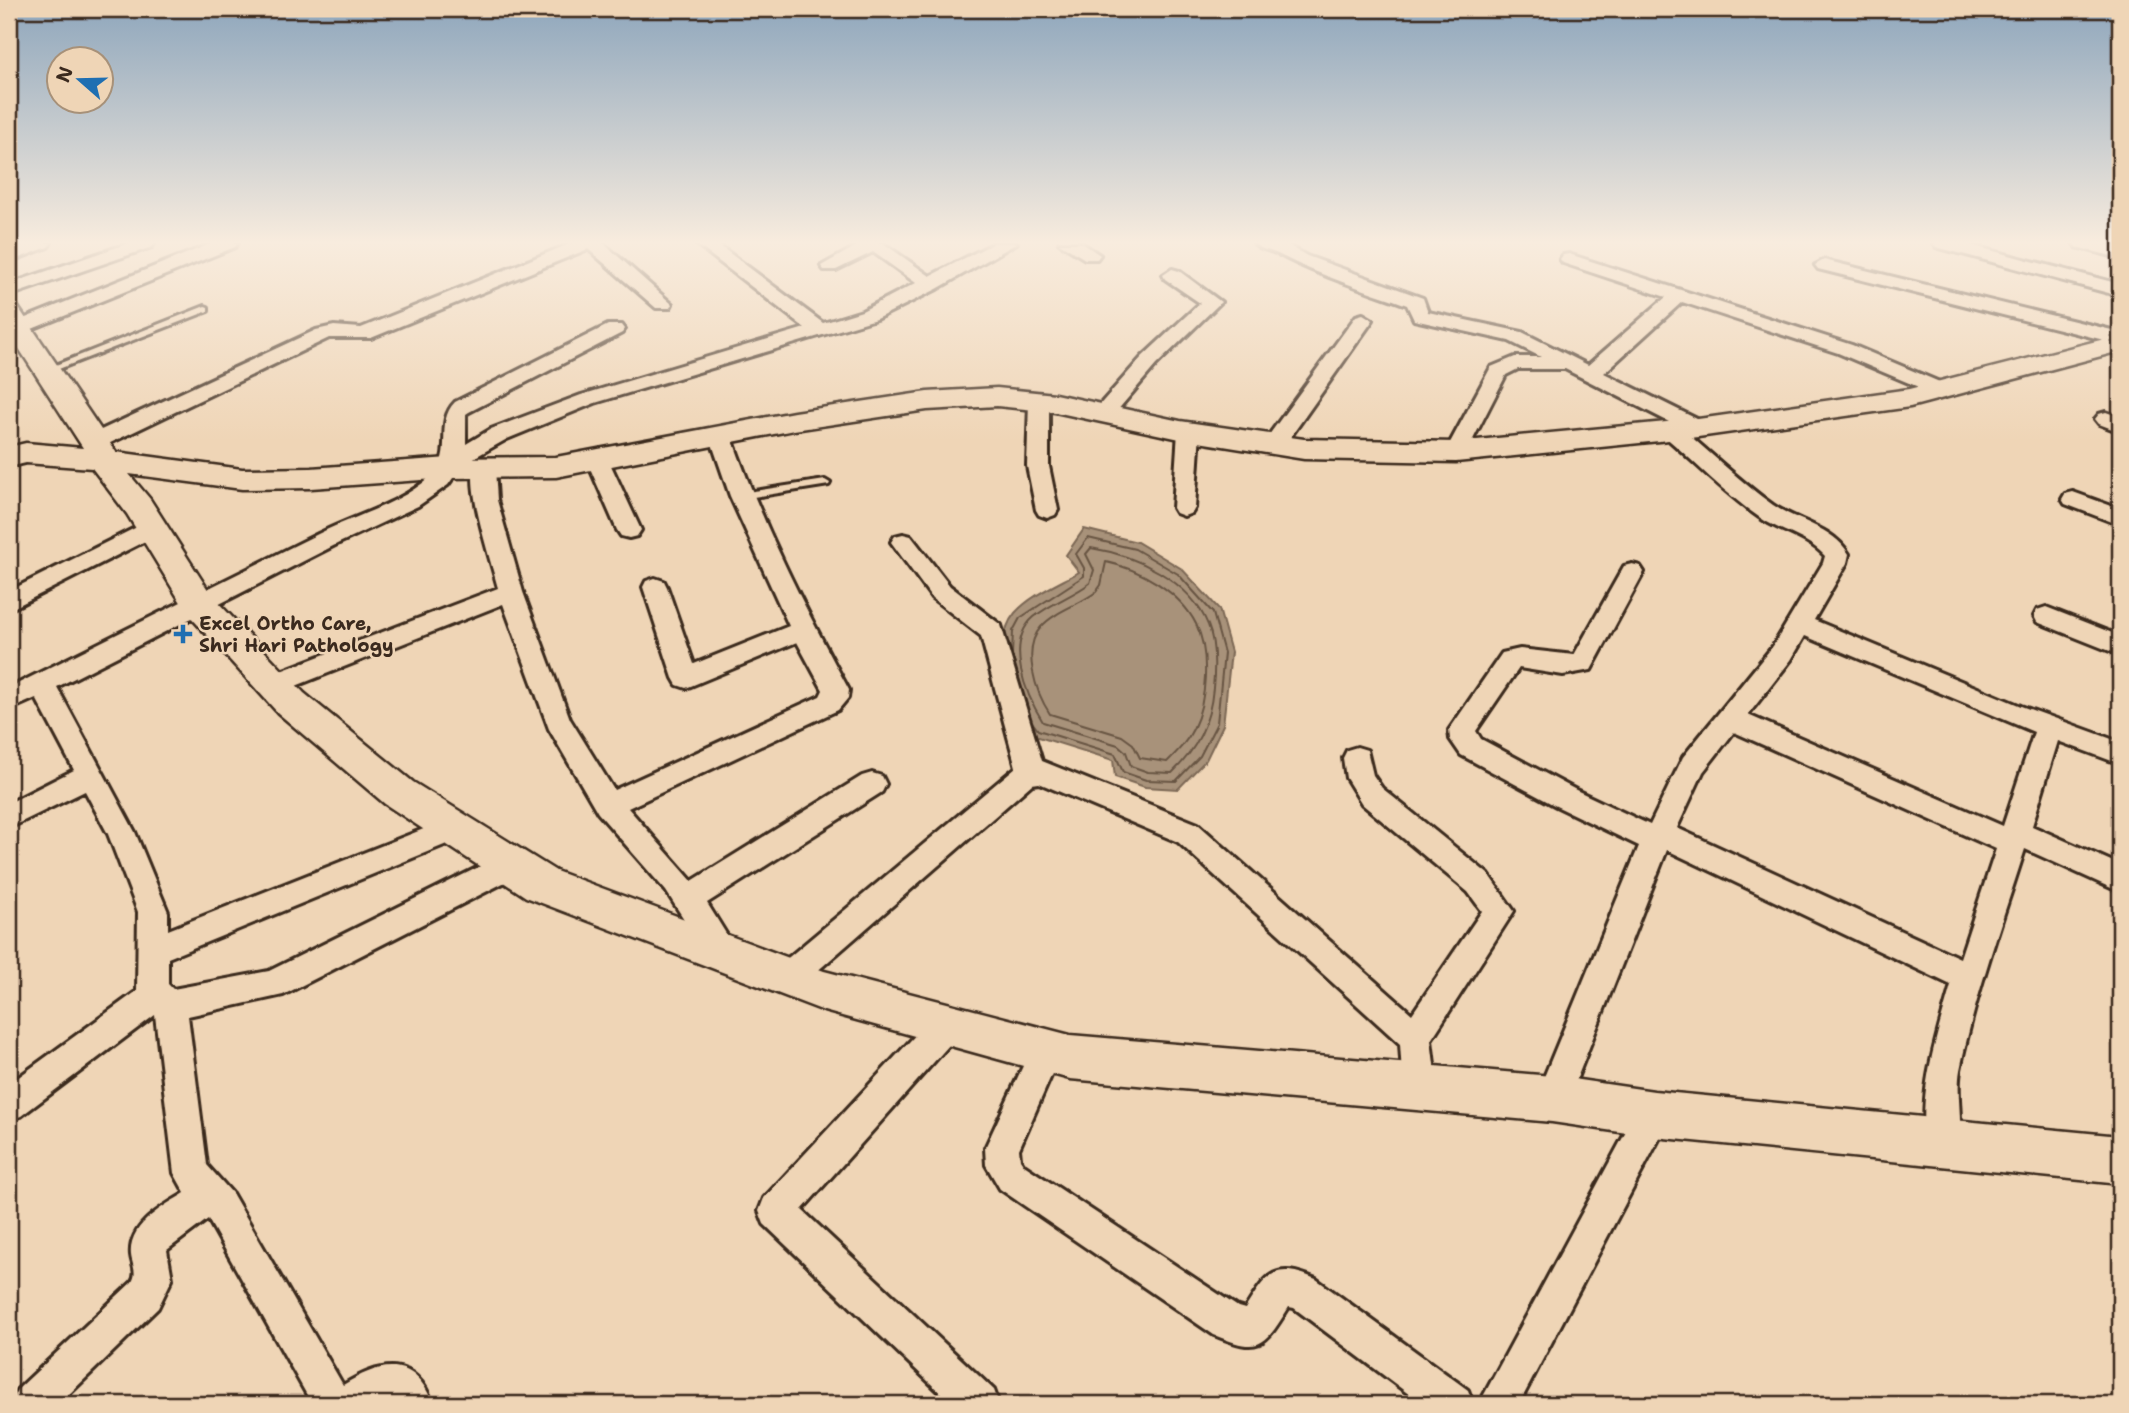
<svg xmlns="http://www.w3.org/2000/svg" width="2129" height="1413" viewBox="0 0 2129 1413" font-family="'Shantell Sans',sans-serif">
	<rect width="100%" height="100%" fill="#efd5b6"/>
	<filter id="ink" filterUnits="userSpaceOnUse"><feTurbulence type="fractalNoise" baseFrequency=".0143" numOctaves="2"/><feDisplacementMap in="SourceGraphic" scale="14" xChannelSelector="R" yChannelSelector="G"/><feConvolveMatrix kernelMatrix="1 2 1 2 8 2 1 2 1" color-interpolation-filters="sRGB"/></filter>
	<g filter="url(#ink)">
		<path fill="#a8927a" stroke="#7c6855" stroke-width="2" d="M1084 529 1137 542 1182 569 1219 609 1231 652 1223 725 1206 760 1178 789 1145 787 1115 777 1113 760 1032 735C1019 701 987 646 1015 613 1031 595 1058 584 1079 572L1066 555Z"/>
		<g fill="none" stroke-linecap="round" stroke-linejoin="round">
			<path stroke="#675443" stroke-width="2" d="M1091 548C1135 555 1190 580 1208 625 1216 644 1215 668 1213 688 1210 723 1197 749 1172 773L1148 772 1131 766 1126 752 1118 745 1043 722C1026 695 1004 643 1034 617 1051 603 1073 596 1090 583L1094 570 1086 554Z
				M1106 562C1140 569 1180 592 1196 624 1210 652 1207 701 1193 729 1187 742 1177 752 1167 762L1140 758 1133 744 1122 736 1050 714C1036 693 1021 649 1041 627 1055 611 1079 605 1096 592L1101 585Z
				M1012 655 1013 631 1020 618 1084 576V568L1076 554 1088 538 1135 549 1178 574 1213 613 1224 653 1217 723 1200 756 1176 781 1146 780 1123 772 1115 754 1038 730 1032 722"/>
			<g stroke="#3b2a1e" stroke-width="6">
				<path id="lane" d="M205 306 208 307V311L51 372H45L43 370Z
					M825 480 830 483 829 485 741 499 736 496 741 493Z"/>
			</g>
			<g stroke="#3b2a1e" stroke-width="6">
				<path id="street" d="M27 243H51L48 247 9 262V251Z
					M129 243H155L152 247 9 296V284Z
					M213 243H238L235 247 27 331 20 333 10 327 13 323Z
					M572 243H603L672 304 670 308H656L588 249 371 338H329L104 446H88L85 441 88 436 316 330 334 326 361 328Z
					M695 243H716L823 323 862 311 916 283 873 252 836 270H824L821 266 862 243H883L930 276 994 243H1017L937 289 876 319 595 403 507 439 463 464 448 485 418 506 339 543 57 687 135 832 168 912V930L454 817 464 821 468 829 464 837 168 958V984L173 989 269 971 501 856 511 852 521 856 526 865 521 874 283 995 188 1016 207 1165 232 1193 343 1385C381 1361 415 1355 433 1404H312L208 1219 167 1250 172 1279 158 1308 59 1404H12L17 1390 132 1282C138 1272 132 1265 131 1255 128 1224 164 1206 185 1193L174 1173 155 1015 21 1116 9 1120V1084L137 991 138 912 108 834 85 791 9 828V803L74 770 36 698 9 710V688C111 637 215 585 318 534 355 515 402 504 432 475 455 453 434 423 455 402L608 325H622L625 329 622 333 469 412 466 414V444L491 429 581 395 805 328Z
					M1059 243H1082L1100 255 1097 259H1085Z
					M1254 243 1288 245 1307 256 1423 298 1428 312 1522 332 1588 365 1666 297 1563 263 1560 259 1563 255 1569 254 1852 345 1949 386 1952 390 1949 394H1935L1838 353 1682 302 1604 373 1705 423 1709 428 1705 433 1698 435 1682 429C1712 454 1741 482 1773 505 1798 522 1832 526 1849 554L1847 563 1814 620 2021 706 2120 742V764L2058 741 2032 826 2120 865V892L2025 849C2002 922 1975 995 1960 1070 1955 1098 1966 1128 1955 1155L1943 1160 1931 1155C1912 1109 1938 1032 1951 985L1667 850 1564 1111 1552 1115 1540 1111 1535 1099 1639 846 1556 806 1461 755 1450 739 1449 730 1502 653 1520 649 1574 655 1624 566 1632 564 1640 566 1644 572 1591 670 1563 675 1519 668 1476 731 1481 739 1576 790 1650 825 1683 757 1773 646 1823 563 1825 556C1807 536 1780 532 1759 517 1724 493 1695 462 1663 435L1660 430 1663 425 1673 424 1565 369H1518L1506 375 1464 457H1448L1445 452 1491 367 1515 357H1541L1509 341 1414 320 1407 305C1364 289 1319 276 1278 254 1270 250 1260 250 1254 243ZM1805 636 2034 732 2003 826 1748 715 1791 660ZM1734 732 1996 849 1960 958 1677 828 1703 772Z
					M1933 243H1963L2120 284V296L1936 247Z
					M2073 243H2103L2120 248V258L2076 247Z
					M1824 260 2120 332V344L1818 269 1815 265Z
					M1172 269 1179 271 1221 302 1156 365 1110 419H1096L1093 414 1096 409 1142 357 1200 303 1165 279 1163 275Z
					M1363 314 1373 320 1282 449H1266L1263 444 1266 439 1356 316Z
					M1039 396 1046 398 1049 402V466L1058 510 1055 515 1047 518 1039 515 1036 510 1027 466 1029 402 1032 398Z
					M2106 412 2120 417V432L2099 424 2095 419 2099 414Z
					M1189 424 1197 426 1200 431 1195 508 1192 513 1184 516 1176 513 1173 508 1178 431 1181 426Z
					M720 428 728 430 731 435C762 524 804 607 849 690L848 698 838 710 628 808 692 881 862 776 872 773 882 776 886 784 882 792 707 903 738 953 734 963 723 967 712 963 666 891 598 813 549 729 503 604 283 691 274 694 265 691 261 684 265 677 498 588C492 564 464 482 476 463H492L495 468 497 500 523 592 570 719 614 790 820 696 823 690 797 642 686 688 677 685 673 678 643 587 646 581 655 578 664 581 667 587 694 664 789 626 730 496 709 435 712 430Z
					M597 452 605 454 608 459 641 530 637 536 629 538 621 536 617 530 586 459 589 454Z
					M2073 492 2120 509V525L2065 504 2062 499 2065 494Z
					M151 520 159 522 163 528 159 534 9 610V591Z
					M903 534 911 536 950 586 1001 625 1042 761 1198 824 1412 1014 1482 911 1468 892 1362 804 1346 778 1343 758 1347 750 1357 747 1367 750 1373 775 1382 788 1488 874 1514 911 1431 1040 1437 1088 1432 1100 1420 1104 1408 1100 1403 1088 1400 1044 1178 842 1039 783 1032 784 799 987 788 991 777 987 772 977 777 967 1016 767 981 636 932 598 891 542 895 536Z
					M2046 607 2120 636V655L2037 622 2034 616 2037 610Z
					M947 1009 958 1013 963 1024 958 1035 802 1210 994 1390 999 1404H952L764 1224 759 1211 764 1198 936 1013Z
					M1046 1035 1057 1040 1062 1051 1019 1149 1020 1159 1024 1165 1238 1307 1245 1309C1267 1274 1274 1261 1316 1279L1468 1390 1473 1404H1422L1294 1308 1289 1307C1264 1347 1260 1354 1214 1335L1000 1189 986 1165 985 1148 1035 1040Z
					M1654 1097 1666 1102 1671 1114 1666 1126 1519 1404H1479L1642 1102Z"/>
			</g>
			<g stroke="#3b2a1e" stroke-width="5">
				<path id="secondary" d="M9 305 18 307 116 452 242 469 311 468 449 458 556 457 794 412 927 392 997 388 1055 394 1180 421 1304 439 1456 442 1698 419 1909 389 2120 335V351L1910 407 1698 437 1456 462 1304 459 1180 439 1055 412 997 406 927 410 794 430 556 477 449 478 311 488 242 489 129 474 150 499 212 596 304 693 413 782 556 871 824 971 1070 1035 1552 1076 1654 1091 2120 1136V1184L1654 1137 1552 1122 1070 1079 824 1011 526 897 385 804 278 713 188 614 127 514 92 468 26 463 9 467V447L26 443 83 448 9 333Z"/>
			</g>
			<use href="#lane" fill="#efd5b6" fill-rule="evenodd"/>
			<use href="#street" fill="#efd5b6" fill-rule="evenodd"/>
			<use href="#secondary" fill="#efd5b6" fill-rule="evenodd"/>
		</g>
	</g>
	<linearGradient id="sky" x2="0" y2="1"><stop stop-color="#8ea6bc"/><stop offset="0.55" stop-color="#f8ecde"/><stop offset="1" stop-color="#f8ecde" stop-opacity="0"/></linearGradient>
	<rect width="2129" height="441" fill="url(#sky)"/>
	<path fill="#1f6fb2" stroke="#efd5b6" stroke-width="2.5" d="M179.5 623.5h7v7h7v7h-7v7h-7v-7h-7v-7h7z"/>
	<g text-anchor="middle" stroke-width="5" stroke-linejoin="round" paint-order="stroke">
		<g font-size="19" font-weight="bold" fill="#3b2a1e" stroke="#efd5b6" text-anchor="start">
			<text x="199" y="630">Excel Ortho Care,<tspan x="199" dy="22">Shri Hari Pathology</tspan></text>
		</g>
	</g>
	<rect width="2129" height="1413" fill="none" stroke="#efd5b6" stroke-width="35"/>
	<rect x="18" y="18" width="2094" height="1378" fill="none" stroke="#3b2a1e" stroke-width="2.5" filter="url(#ink)"/>
	<g transform="translate(80 80) rotate(290)"><circle r="33" fill="#efd5b6" stroke="#a79179" stroke-width="2"/>
	<path d="M0-5L12 26L0 18L-12 26Z" fill="#1f6fb2"/>
	<text y="-10" font-size="19" font-weight="bold" text-anchor="middle" fill="#3b2a1e">N</text>
	</g>
</svg>
